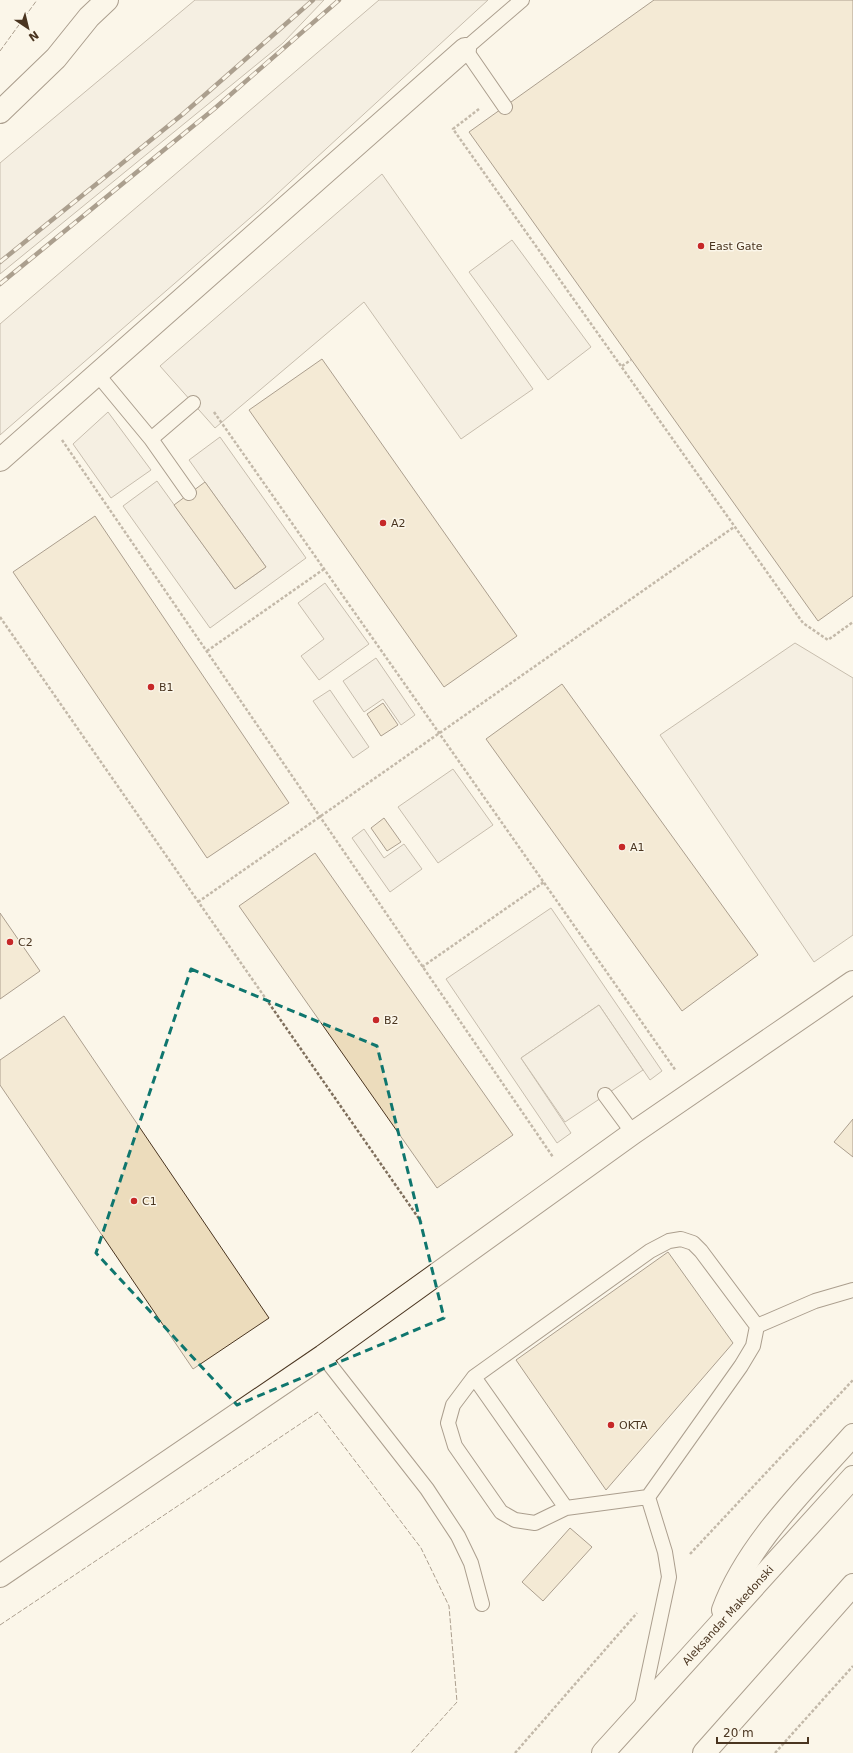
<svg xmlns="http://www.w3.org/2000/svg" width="853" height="1753" viewBox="0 0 853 1753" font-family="'DejaVu Sans',sans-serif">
	<rect width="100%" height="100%" fill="#fbf6e9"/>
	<path fill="#ede6d9" stroke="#887966" d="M195 0H324L283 43 0 274V163Z
		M379 0H488L265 205 0 435V324Z
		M512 240 591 347 548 380 469 272Z
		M108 412 151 470 111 498 73 444Z
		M220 437 306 558 210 628 123 506 157 481 235 589 266 567 189 460Z
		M325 583 369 644 319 680 301 656 324 639 298 603Z
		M376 658 415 715 401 725 383 699 364 712 343 681Z
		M330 690 369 747 353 758 313 701Z
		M453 769 493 825 438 863 398 807Z
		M364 829 384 858 404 844 422 869 390 892 352 838Z
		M551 908 662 1071 650 1080 599 1005 521 1058 571 1133 557 1143 446 979Z"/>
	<path fill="#ede7d9" stroke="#887966" d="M382 174 533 389 461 439 364 302 215 428 160 366Z
		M795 643 853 678V935L814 962 660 735Z
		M599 1005 643 1070 565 1122 521 1058Z"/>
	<path fill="#ecdcbc" stroke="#4a3520" d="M654 0H853V596L818 621 469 132Z
		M322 359 517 636 444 687 249 410Z
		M205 482 266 567 235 589 174 505Z
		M95 516 289 803 207 858 13 572Z
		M562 684 758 955 682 1011 486 739Z
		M383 703 398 725 381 736 367 714Z
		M384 818 401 842 387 851 371 828Z
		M315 853 513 1135 437 1188 239 906Z
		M0 913 40 971 0 999Z
		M64 1016 269 1318 193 1369 0 1085V1060Z
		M853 1119V1157L834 1142Z
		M668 1252 733 1343 606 1490 516 1360Z
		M570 1528 592 1547 543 1601 522 1582Z"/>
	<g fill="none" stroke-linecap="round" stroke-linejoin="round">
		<g stroke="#4a3520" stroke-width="16">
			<path id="lane" d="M505 107 465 49 522 0
				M98 375 151 439 193 403
				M151 439 189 493
				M605 1095 633 1133
				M681 1239 693 1243 701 1251 757 1326 753 1346 741 1366 648 1497 566 1508 535 1523 515 1520 501 1512 455 1446 448 1423 453 1405 474 1377 650 1251 669 1241Z
				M757 1326 815 1301 853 1290
				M323 1356 427 1489 458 1536 471 1563 482 1604
				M474 1377 566 1508
				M641 1709 669 1577 665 1552 648 1497"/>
		</g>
		<g stroke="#4a3520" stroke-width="24">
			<path id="street" d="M0 460 465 49
				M0 1576 323 1356 633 1133 853 982"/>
		</g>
		<g stroke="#4a3520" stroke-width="24">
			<g id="secondary">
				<path d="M0 112 56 58 89 17 107 0"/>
				<path d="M723 1610C747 1544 807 1487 853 1435"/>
				<path id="s1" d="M603 1753 853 1477"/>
				<path d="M704 1753 853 1585"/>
			</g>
		</g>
		<path stroke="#7f6f5c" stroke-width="2.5" stroke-dasharray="3 2" stroke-linecap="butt" d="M479 109 453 129 803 623 828 640 853 622
			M622 366 631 360
			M214 412 676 1071
			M62 440 553 1157
			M0 617 422 1223
			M207 651 324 569
			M198 902 734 527
			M422 967 544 882
			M690 1554 853 1380
			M515 1753 637 1613
			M775 1753 853 1666"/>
		<use href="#lane" stroke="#fbf6e9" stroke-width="14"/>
		<use href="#street" stroke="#fbf6e9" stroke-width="22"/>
		<use href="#secondary" stroke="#fbf6e9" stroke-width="22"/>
		<g stroke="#4a3520" stroke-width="4.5">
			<path id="rail" d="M0 262 183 114 313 0
				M0 284 214 109 339 0"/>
		</g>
		<use href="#rail" stroke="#fbf6e9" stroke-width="3" stroke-dasharray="9" stroke-linecap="butt"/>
		<path stroke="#4a3520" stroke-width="1" stroke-dasharray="5 2" stroke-linecap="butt" d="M0 51 37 0
			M0 1625 318 1412 421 1548 449 1606 457 1702 411 1753"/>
	</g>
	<path d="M0 0H853V1753H0ZM191 969 377 1046 444 1318 237 1405 96 1253Z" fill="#fbf6e9" fill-opacity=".55" fill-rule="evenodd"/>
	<path fill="none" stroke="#0f766e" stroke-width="3" stroke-dasharray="8 5" stroke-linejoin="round" d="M191 969 377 1046 444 1318 237 1405 96 1253Z"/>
	<g fill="#c62828" stroke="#fbf6e9" stroke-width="1.5">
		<circle cx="701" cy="246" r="4"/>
		<circle cx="383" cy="523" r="4"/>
		<circle cx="151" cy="687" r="4"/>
		<circle cx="622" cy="847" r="4"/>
		<circle cx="10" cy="942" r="4"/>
		<circle cx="376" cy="1020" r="4"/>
		<circle cx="134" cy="1201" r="4"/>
		<circle cx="611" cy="1425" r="4"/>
	</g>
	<g text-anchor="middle" stroke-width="3" stroke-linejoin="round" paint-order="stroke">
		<g font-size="11" fill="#4a3520" stroke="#fbf6e9" text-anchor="start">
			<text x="709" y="250">East Gate</text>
			<text x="391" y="527">A2</text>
			<text x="159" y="691">B1</text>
			<text x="630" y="851">A1</text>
			<text x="18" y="946">C2</text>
			<text x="384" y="1024">B2</text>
			<text x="142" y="1205">C1</text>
			<text x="619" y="1429">OKTA</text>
		</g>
		<g font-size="11" fill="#4a3520" stroke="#fbf6e9">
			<text dy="4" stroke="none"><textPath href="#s1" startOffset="186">Aleksandar Makedonski</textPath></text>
		</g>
	</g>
	<g transform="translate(28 28) rotate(145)" stroke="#fbf6e9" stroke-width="3" paint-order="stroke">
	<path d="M0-3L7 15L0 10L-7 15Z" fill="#4a3520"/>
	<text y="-6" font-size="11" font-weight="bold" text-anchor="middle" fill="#4a3520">N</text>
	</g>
	<path d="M717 1737v6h91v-6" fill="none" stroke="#4a3520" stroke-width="2"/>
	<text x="723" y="1737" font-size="12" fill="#4a3520" stroke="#fbf6e9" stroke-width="3" paint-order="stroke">20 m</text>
</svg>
